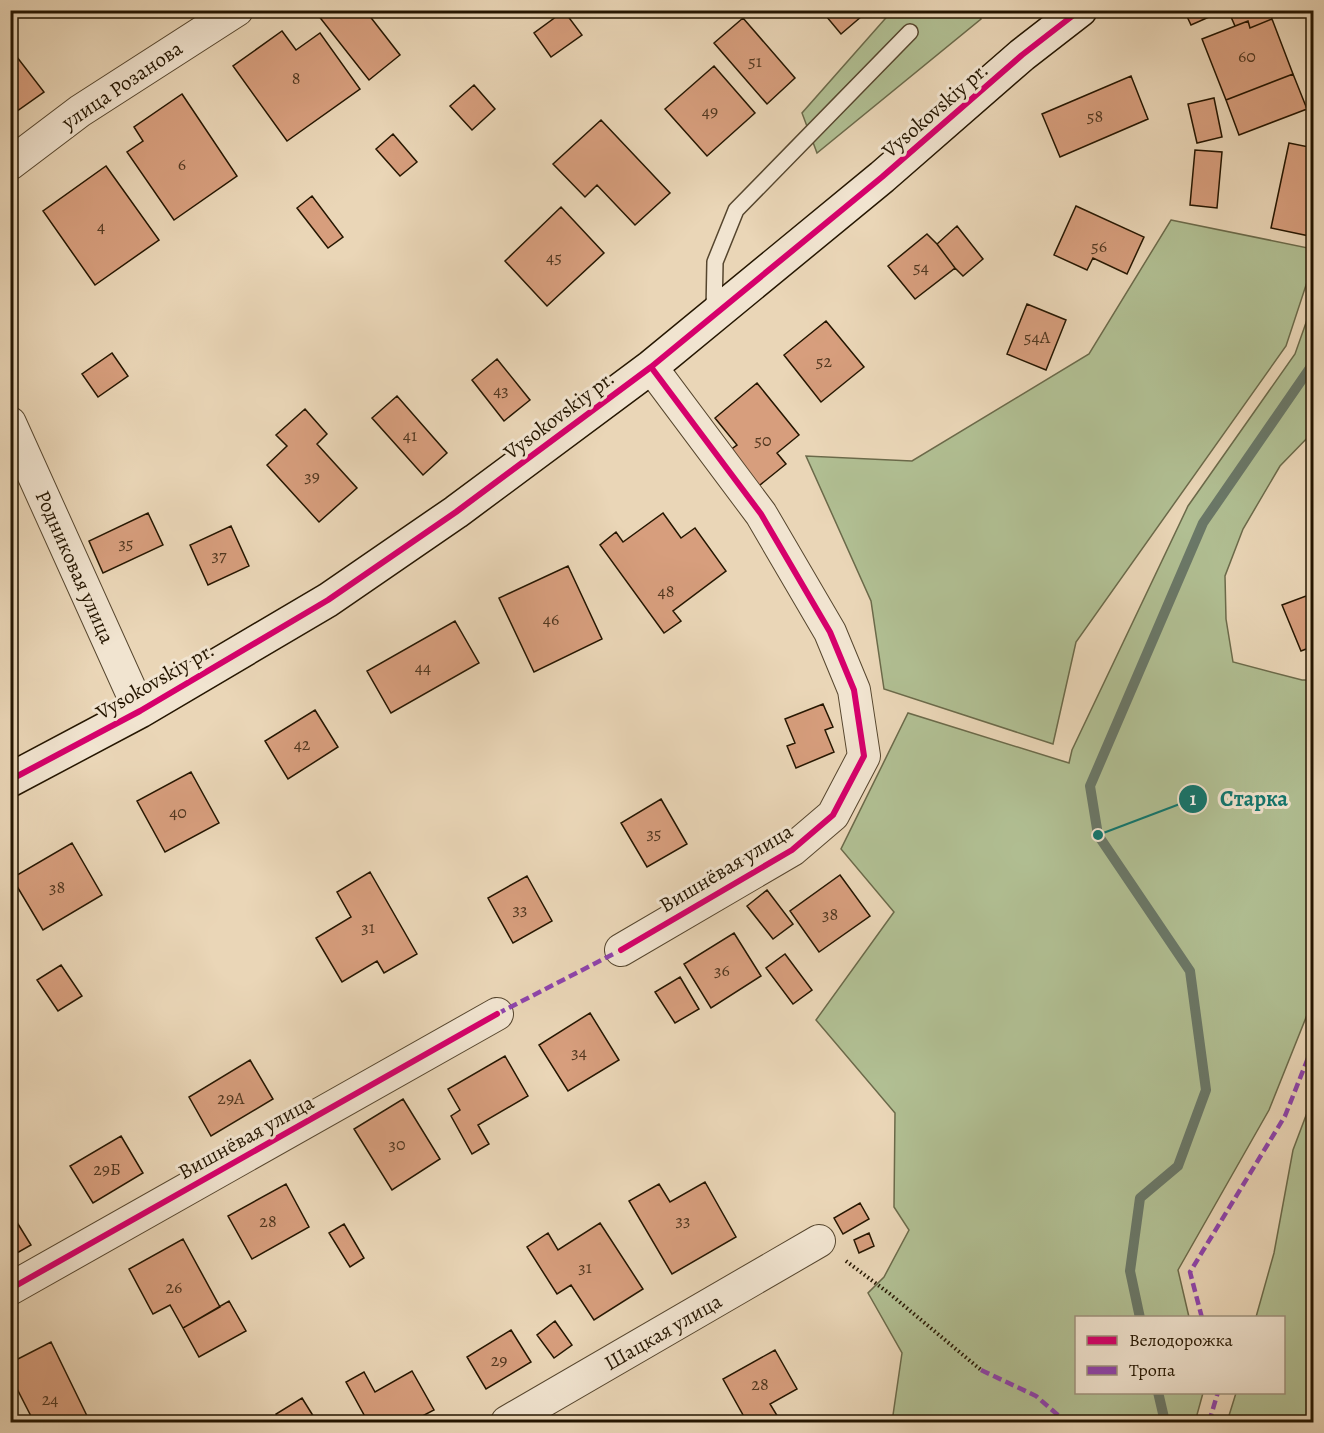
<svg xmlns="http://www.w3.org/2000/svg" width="1324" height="1433" viewBox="0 0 1324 1433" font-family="Alegreya,serif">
	<rect width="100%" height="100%" fill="#ead6b7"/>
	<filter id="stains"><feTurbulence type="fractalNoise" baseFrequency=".00333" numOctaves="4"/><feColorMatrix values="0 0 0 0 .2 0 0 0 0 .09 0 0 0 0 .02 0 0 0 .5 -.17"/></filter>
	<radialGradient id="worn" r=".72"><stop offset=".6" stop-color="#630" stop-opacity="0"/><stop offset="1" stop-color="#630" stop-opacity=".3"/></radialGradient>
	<path fill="#b1bf93" stroke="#6b6a4a" stroke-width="1.5" d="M892 11H977L981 19 817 153 802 113Z
		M1171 220 1313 249V264L1286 346 1076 642 1053 744 884 689 871 601 806 456 912 461 1089 354Z
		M1313 303V432L1280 466 1243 529 1225 576 1226 619 1233 662 1302 680H1313V1000L1269 1110 1178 1270 1189 1317 1076 1318V1392L1203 1393 1195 1422H892L902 1353 868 1293 884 1277 909 1230 894 1207 895 1113 816 1020 894 912 841 849 908 713 1069 763 1072 750 1188 506 1295 354Z
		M1313 1097V1422H1227L1236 1393 1284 1392V1318L1256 1317 1274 1253 1293 1150Z"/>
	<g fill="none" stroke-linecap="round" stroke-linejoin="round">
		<path stroke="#6a7868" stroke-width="10" d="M1140 1318 1130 1271 1140 1198 1178 1166 1206 1090 1190 971 1098 835 1090 786 1203 523 1310 368 1314 357
			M1158 1392 1165 1422"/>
	</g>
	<path fill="#d79e7d" stroke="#251601" stroke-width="1.5" d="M314 10H365L400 55 369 80Z
		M821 10H869L841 34Z
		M1184 10H1217L1218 13 1191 25Z
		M1228 10H1268L1272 19 1250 28 1248 21 1235 26Z
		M1307 10H1314V30Z
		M564 11 582 35 551 57 534 33Z
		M743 18 795 78 767 104 714 43Z
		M1272 19 1293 74 1226 100 1202 39 1248 21 1250 28Z
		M282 31 296 50 320 33 360 89 287 141 233 66Z
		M10 48 44 92 10 116Z
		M714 66 755 113 707 156 665 109Z
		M1293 74 1307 109 1239 135 1226 100Z
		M1131 76 1148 119 1060 157 1042 114Z
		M474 85 495 109 472 130 450 106Z
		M182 94 237 176 174 220 127 152 143 141 134 127Z
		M1214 98 1222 137 1197 143 1188 104Z
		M601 120 670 193 635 225 597 185 585 197 553 164Z
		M393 134 417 162 400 176 376 149Z
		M1289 143 1314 148V237L1271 228Z
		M1195 150 1222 152 1217 208 1190 205Z
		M106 166 159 240 95 285 43 211Z
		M312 196 343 237 328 248 297 208Z
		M1076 206 1144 237 1127 274 1093 258 1087 270 1054 255Z
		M561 207 604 253 547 306 505 261Z
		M957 226 983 259 963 276 955 268 937 244Z
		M927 234 937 244 955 268 915 299 888 266Z
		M1027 304 1066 320 1046 370 1007 354Z
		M826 321 864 367 821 402 784 355Z
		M112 353 128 376 98 397 82 374Z
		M497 359 530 400 504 421 472 380Z
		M757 383 799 435 777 453 786 464 755 489 726 453 737 445 715 418Z
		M397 396 447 453 423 475 372 418Z
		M305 409 327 434 317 444 357 488 319 522 267 465 287 446 276 435Z
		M148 513 163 545 103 573 89 541Z
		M663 513 681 538 695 528 726 571 673 611 681 621 664 633 600 545 616 532 623 542Z
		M231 526 249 566 208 585 190 545Z
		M568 566 602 639 534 672 499 598Z
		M1314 593V646L1301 651 1282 605Z
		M455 621 479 663 391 713 367 671Z
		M823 704 833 727 825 730 834 752 796 768 787 746 795 743 785 719Z
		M315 710 338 747 288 779 265 741Z
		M191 772 219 823 165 852 137 801Z
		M661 799 687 844 647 867 621 823Z
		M72 843 102 895 43 930 12 878Z
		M370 872 417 954 384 973 377 961 342 982 316 938 351 917 337 892Z
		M840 875 870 916 819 952 790 911Z
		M527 876 552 921 513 943 488 898Z
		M767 890 793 924 773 939 747 906Z
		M734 933 761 976 711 1008 684 964Z
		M785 954 812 990 793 1004 766 968Z
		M61 965 82 996 58 1011 37 980Z
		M680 977 699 1009 675 1023 655 992Z
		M590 1013 619 1060 568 1091 539 1045Z
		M505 1056 528 1096 478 1125 489 1144 472 1154 451 1116 460 1110 448 1089Z
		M250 1060 273 1099 211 1136 189 1097Z
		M403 1099 440 1159 392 1190 354 1129Z
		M121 1136 143 1173 93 1203 70 1166Z
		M705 1182 736 1237 672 1274 629 1201 659 1184 670 1202Z
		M286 1184 309 1227 252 1259 228 1216Z
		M860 1203 869 1219 843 1234 834 1218Z
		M10 1211 31 1245 10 1257Z
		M600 1223 643 1289 594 1320 571 1285 557 1294 527 1247 548 1233 558 1250Z
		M344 1224 364 1258 350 1267 329 1233Z
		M869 1233 874 1246 859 1253 854 1240Z
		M183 1239 220 1307 183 1328 170 1305 153 1314 129 1269Z
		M229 1301 246 1331 199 1357 183 1328Z
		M555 1321 572 1345 554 1358 537 1335Z
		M511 1330 531 1362 486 1389 467 1357Z
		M51 1342 90 1422H34L10 1375V1363Z
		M775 1350 797 1389 770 1404 781 1422H747L723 1379Z
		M412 1371 434 1410 411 1422H368L346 1382 364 1372 375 1392Z
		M302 1398 317 1422H280L276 1414Z"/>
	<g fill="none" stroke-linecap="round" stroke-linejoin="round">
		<g stroke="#56462e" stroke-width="18">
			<path id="lane" d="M714 312 715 262 736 210 910 32"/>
		</g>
		<g stroke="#56462e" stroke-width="34">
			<path id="street" d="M10 164 80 111 237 10
				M10 423 140 711
				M621 950 792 850 833 815 864 756 854 690 830 632 761 514 651 367
				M10 1289 497 1014
				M507 1422 819 1241"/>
		</g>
		<g stroke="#251601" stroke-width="36">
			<path id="secondary" d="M10 780 140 711 328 600 456 512 651 367 882 177 1022 55 1080 10"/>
		</g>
		<path stroke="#251601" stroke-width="4" stroke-dasharray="1.5 3" stroke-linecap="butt" d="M846 1261 890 1294 981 1370"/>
		<use href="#lane" stroke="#f1e4d0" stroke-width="15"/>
		<use href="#street" stroke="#f1e4d0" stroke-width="32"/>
		<use href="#secondary" stroke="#f1e4d0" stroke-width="33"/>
		<path stroke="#8e44ad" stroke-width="4.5" stroke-dasharray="9 4.5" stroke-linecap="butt" d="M497 1014 621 950
			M1202 1318 1190 1272 1285 1116 1314 1043
			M981 1370 1036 1396 1066 1422
			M1209 1422 1218 1392"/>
		<g stroke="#f1e4d0" stroke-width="10">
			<path id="cycleway" d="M10 780 140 711 328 600 456 512 651 367 882 177 1022 55 1080 10
				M621 950 792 850 833 815 864 756 854 690 830 632 761 514 651 367
				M10 1289 497 1014"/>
		</g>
		<use href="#cycleway" stroke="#d6006c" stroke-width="6"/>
	</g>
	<g text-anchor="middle" stroke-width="6" stroke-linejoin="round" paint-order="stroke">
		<g font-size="18" fill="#523820">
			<text x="1247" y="62">60</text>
			<text x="755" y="67">51</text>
			<text x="296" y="84">8</text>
			<text x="710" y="117">49</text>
			<text x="1095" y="122">58</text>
			<text x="182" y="170">6</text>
			<text x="101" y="232">4</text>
			<text x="1099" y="252">56</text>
			<text x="554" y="263">45</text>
			<text x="921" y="273">54</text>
			<text x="1037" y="343">54А</text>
			<text x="824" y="367">52</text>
			<text x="501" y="396">43</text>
			<text x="410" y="441">41</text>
			<text x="763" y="446">50</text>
			<text x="312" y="482">39</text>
			<text x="126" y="549">35</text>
			<text x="219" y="561">37</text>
			<text x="666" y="597">48</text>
			<text x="551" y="625">46</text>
			<text x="423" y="673">44</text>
			<text x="302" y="750">42</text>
			<text x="178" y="818">40</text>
			<text x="654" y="839">35</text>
			<text x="57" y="893">38</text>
			<text x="520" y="915">33</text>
			<text x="830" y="920">38</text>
			<text x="368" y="933">31</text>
			<text x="722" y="976">36</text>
			<text x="579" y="1058">34</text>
			<text x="231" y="1104">29А</text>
			<text x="397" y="1150">30</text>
			<text x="107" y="1175">29Б</text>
			<text x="683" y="1226">33</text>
			<text x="268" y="1227">28</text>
			<text x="585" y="1273">31</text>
			<text x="174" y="1293">26</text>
			<text x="499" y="1366">29</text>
			<text x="760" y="1390">28</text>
			<text x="50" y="1405">24</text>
		</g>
		<g font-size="21" fill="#251601" stroke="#f1e4d0">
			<text transform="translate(122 85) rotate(-34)" y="7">улица Розанова</text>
			<text transform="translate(935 110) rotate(-41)" y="7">Vysokovskiy pr.</text>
			<text transform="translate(559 415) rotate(-37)" y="7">Vysokovskiy pr.</text>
			<text transform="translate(75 567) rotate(66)" y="7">Родниковая улица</text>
			<text transform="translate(155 681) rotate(-30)" y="7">Vysokovskiy pr.</text>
			<text transform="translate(726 868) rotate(-31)" y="7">Вишнёвая улица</text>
			<text transform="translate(246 1137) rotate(-29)" y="7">Вишнёвая улица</text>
			<text transform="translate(663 1332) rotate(-30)" y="7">Шацкая улица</text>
		</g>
	</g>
	<path fill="none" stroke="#0f766e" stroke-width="2" d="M1098 835L1193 799"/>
	<g fill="#0f766e" stroke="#f1e4d0" stroke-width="2">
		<circle cx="1098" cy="835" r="6"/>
		<circle cx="1193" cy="799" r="15"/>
	</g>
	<g font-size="18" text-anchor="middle" font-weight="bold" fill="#fff">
		<text x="1193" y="805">1</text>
	</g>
	<g font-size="22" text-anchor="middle" font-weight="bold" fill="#0f766e" stroke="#f1e4d0" stroke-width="6" stroke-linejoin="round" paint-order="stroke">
		<text x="1254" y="806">Старка</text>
	</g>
	<rect width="1324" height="1433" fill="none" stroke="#ead6b7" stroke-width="36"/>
	<rect x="12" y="12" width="1300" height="1409" fill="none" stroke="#251601" stroke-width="3"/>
	<rect x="18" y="18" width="1288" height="1397" fill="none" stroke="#251601" stroke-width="1.5"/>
	<rect x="1075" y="1316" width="210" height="78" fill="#f1e4d0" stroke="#9f927d" stroke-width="1.5"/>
	<rect x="1087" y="1336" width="30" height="9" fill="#d6006c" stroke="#9f927d" stroke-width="1.5"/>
	<text x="1129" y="1346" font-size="18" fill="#251601">Велодорожка</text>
	<rect x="1087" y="1366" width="30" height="9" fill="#8e44ad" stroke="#9f927d" stroke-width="1.5"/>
	<text x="1129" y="1376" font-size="18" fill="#251601">Тропа</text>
	<rect width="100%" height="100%" filter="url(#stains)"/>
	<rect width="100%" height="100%" fill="url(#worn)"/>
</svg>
